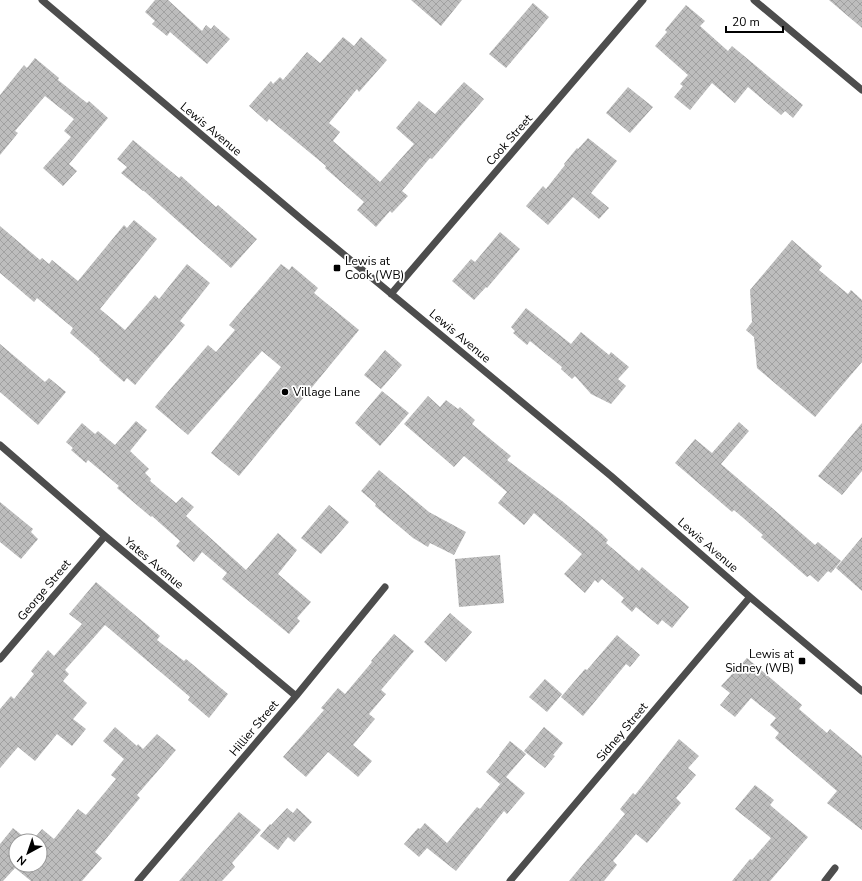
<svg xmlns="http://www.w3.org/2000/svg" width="862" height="881" viewBox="0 0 862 881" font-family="'Nunito Sans',sans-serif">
	<defs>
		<pattern id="building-cross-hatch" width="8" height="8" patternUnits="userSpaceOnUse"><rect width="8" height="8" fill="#bdbdbd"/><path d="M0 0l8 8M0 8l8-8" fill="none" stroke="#a1a1a1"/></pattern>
	</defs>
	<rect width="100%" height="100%" fill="#fff"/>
	<path fill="url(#building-cross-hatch)" d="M155 0H168L202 31 206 25 211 29 214 25 230 39 207 64 170 32 167 36 152 24 155 21 145 12Z
		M411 0H462L441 26Z
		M829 0H862V28Z
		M533 3 549 17 506 68 489 54Z
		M686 5 705 21 700 26 728 51 732 46 803 105 793 118 785 111 781 115 748 87 735 103 712 83 690 110 674 97 683 86 680 84 688 75 655 46 667 32 665 30Z
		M343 37 354 46 361 37 387 60 359 92 357 89 329 123 340 132 333 141 380 182 414 144 396 128 419 101 435 114 464 82 484 99 432 159 430 158 402 191 408 196 392 213 390 211 376 227 357 210 364 202 325 168 326 166 269 119 267 122 249 106 271 81 273 84 280 77 283 80 307 52 320 63Z
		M35 58 59 78 58 80 87 103 89 101 108 118 69 164 77 171 63 186 43 168 71 137 64 131 74 119 45 96 15 131 18 133 0 155V95L24 65 27 68Z
		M628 87 653 107 630 133 606 113Z
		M588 138 617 161 591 193 609 208 599 219 573 197 548 225 526 206 543 186 546 189 565 165 564 164 577 148 578 149Z
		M133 140 179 178 181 176 216 207 218 205 257 239 231 268 144 191H143L121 173 127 167 117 159Z
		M134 220 157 239 100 309 125 330 155 295 159 299 187 264 210 283 180 321 185 325 135 385 127 378 124 382 99 360 100 359 70 333 73 328 37 298 34 302 0 273V226L40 260 42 258 49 264 52 260 78 281 124 225 127 228Z
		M500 232 520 249 487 288 486 287 474 300 452 281 471 259 475 262Z
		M792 240 822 266 819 270 848 294 851 290 862 300V362L815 417 757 368 754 337 746 330 752 322 750 290Z
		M281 264 289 270 292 266 318 288 314 293 359 330 239 476 211 453 281 367 262 351 188 435 155 407 208 345 216 352 235 330 229 325Z
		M526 308 571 344 581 332 609 355 611 352 629 367 618 379 626 386 611 404 591 394 575 376 572 379 561 369 562 367 530 341 527 345 513 333 515 331 511 327Z
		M0 344 45 382 49 378 66 392 38 425 0 392Z
		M385 350 402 365 381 389 364 375Z
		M382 391 409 413 380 446 355 423Z
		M428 396 440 407 446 400 458 409 460 407 475 420 472 424 511 456 507 460 562 501 602 534 608 540 606 543 639 571 642 567 689 607 672 628 662 620 658 625 636 607 632 612 621 602 624 598 602 579 598 583 595 580 585 593 564 574 582 554 534 513 524 525 498 503 507 492 464 456 454 467 404 424Z
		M136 421 147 430 130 451 149 469 145 473 151 479 150 481 176 503 182 497 194 507 186 516 246 570 278 533 297 550 278 574 311 602 297 618 300 621 289 634 222 579 227 573 202 552 194 562 176 546 180 541 152 516 151 517 117 488 119 486 88 460 86 463 71 450 73 448 66 442 82 423 95 434 98 431 115 445Z
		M739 422 749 431 721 464 815 545 818 542 841 561 831 573 828 571 818 582 810 575 807 577 761 537 763 535 734 510 732 512 675 463 695 439 712 453Z
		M862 423V471L842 495 818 476Z
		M379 470 429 512 466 532 454 555 430 543 428 547 413 538 375 506 376 504 361 491Z
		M0 502 33 529 31 532 38 539 21 559 0 542Z
		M329 505 349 522 321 554 301 538Z
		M862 537V591L836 568Z
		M500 555 504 603 459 607 455 559Z
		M96 582 160 636 157 640 184 661 186 659 228 694 209 718 188 700 190 697 105 625 65 670 69 674 63 681 87 703 73 719 86 729 72 746 57 734 35 761 18 747 0 768V709L11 696 14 699 34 674 31 671 48 650 54 656 82 624 69 614Z
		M450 613 472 632 446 662 424 642Z
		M394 634 414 651 381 690 386 694 369 714 375 719 353 745 372 761 358 777 328 752 306 777 283 757 324 710 321 708 338 688 345 694 372 662 371 661Z
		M617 635 640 655 630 667 626 664 583 716 561 697 585 669 587 670Z
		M747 658 802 705 799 709 827 733 830 729 862 756V830L827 803 837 791 775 738 779 733 770 725 776 718 751 698 735 717 720 705 730 693 721 686Z
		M545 679 562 694 547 712 529 697Z
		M115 727 137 746 138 744 143 749 157 734 176 750 137 795 140 798 95 852 102 858 82 881H31L15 868 3 881H0V844L13 828 29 841H16V865H40V841H32L42 829 54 839 78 809 86 815 116 779 111 775 124 759 103 741Z
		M544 727 563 743 553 755 555 756 545 768 524 751Z
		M679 739 699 756 688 768 696 775 676 798 681 803 647 843 636 834 613 861 617 865 604 881H569L625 814 620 809 633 793 635 795Z
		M510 741 526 754 500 784 486 772 500 755H499Z
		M506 777 525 793 507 814 504 811 456 871 427 848 419 857 404 844 418 828 420 829 425 823 447 843 477 807 480 809Z
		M755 785 774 800 770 805 808 837 770 881H732L750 859 752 860 771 838 735 809Z
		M287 808 293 813 297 808 312 822 294 842 288 837 278 850 260 836 270 824 271 825Z
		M239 812 261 830 232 863 235 867 222 881H179Z"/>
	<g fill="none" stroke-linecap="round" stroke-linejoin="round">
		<path stroke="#4d4d4d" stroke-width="7" d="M42 0 307 224 611 476 750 597 862 691
			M754 0 862 90
			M391 294 643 0
			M0 445 105 536 296 696
			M0 659 105 536
			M138 881 296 696 385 587
			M510 881 750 597
			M825 881 835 868"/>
	</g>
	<g fill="#000" stroke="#fff" stroke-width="1.5">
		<rect x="333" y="264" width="8" height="8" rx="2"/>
		<circle cx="285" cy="392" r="4"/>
		<rect x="798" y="657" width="8" height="8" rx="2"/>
	</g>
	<g text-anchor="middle" stroke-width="3.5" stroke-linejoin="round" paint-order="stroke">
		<g font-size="12" fill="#000" stroke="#fff">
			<text transform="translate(211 129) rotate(40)" y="4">Lewis Avenue</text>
			<text transform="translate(509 140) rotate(-49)" y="4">Cook Street</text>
			<text transform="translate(460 336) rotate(40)" y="4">Lewis Avenue</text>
			<text transform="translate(708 545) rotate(41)" y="4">Lewis Avenue</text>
			<text transform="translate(154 563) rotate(40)" y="4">Yates Avenue</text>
			<text transform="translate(44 590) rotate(-50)" y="4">George Street</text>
			<text transform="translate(254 728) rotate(-50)" y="4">Hillier Street</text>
			<text transform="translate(622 732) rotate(-50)" y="4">Sidney Street</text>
		</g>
		<g font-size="12" fill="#000" stroke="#fff" text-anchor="start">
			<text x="345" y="265">Lewis at<tspan x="345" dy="14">Cook (WB)</tspan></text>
			<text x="293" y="396">Village Lane</text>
			<text x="794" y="658" text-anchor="end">Lewis at<tspan x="794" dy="14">Sidney (WB)</tspan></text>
		</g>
	</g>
	<g transform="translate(28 853) rotate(220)"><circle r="19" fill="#ffffff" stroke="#999999"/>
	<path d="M0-3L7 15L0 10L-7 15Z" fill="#000000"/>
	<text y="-6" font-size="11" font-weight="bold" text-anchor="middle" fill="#000000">N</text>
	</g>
	<path d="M726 26v6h57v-6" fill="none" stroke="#000000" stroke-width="2"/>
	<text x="732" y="26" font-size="12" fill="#000000" stroke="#ffffff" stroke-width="3" paint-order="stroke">20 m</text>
</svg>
